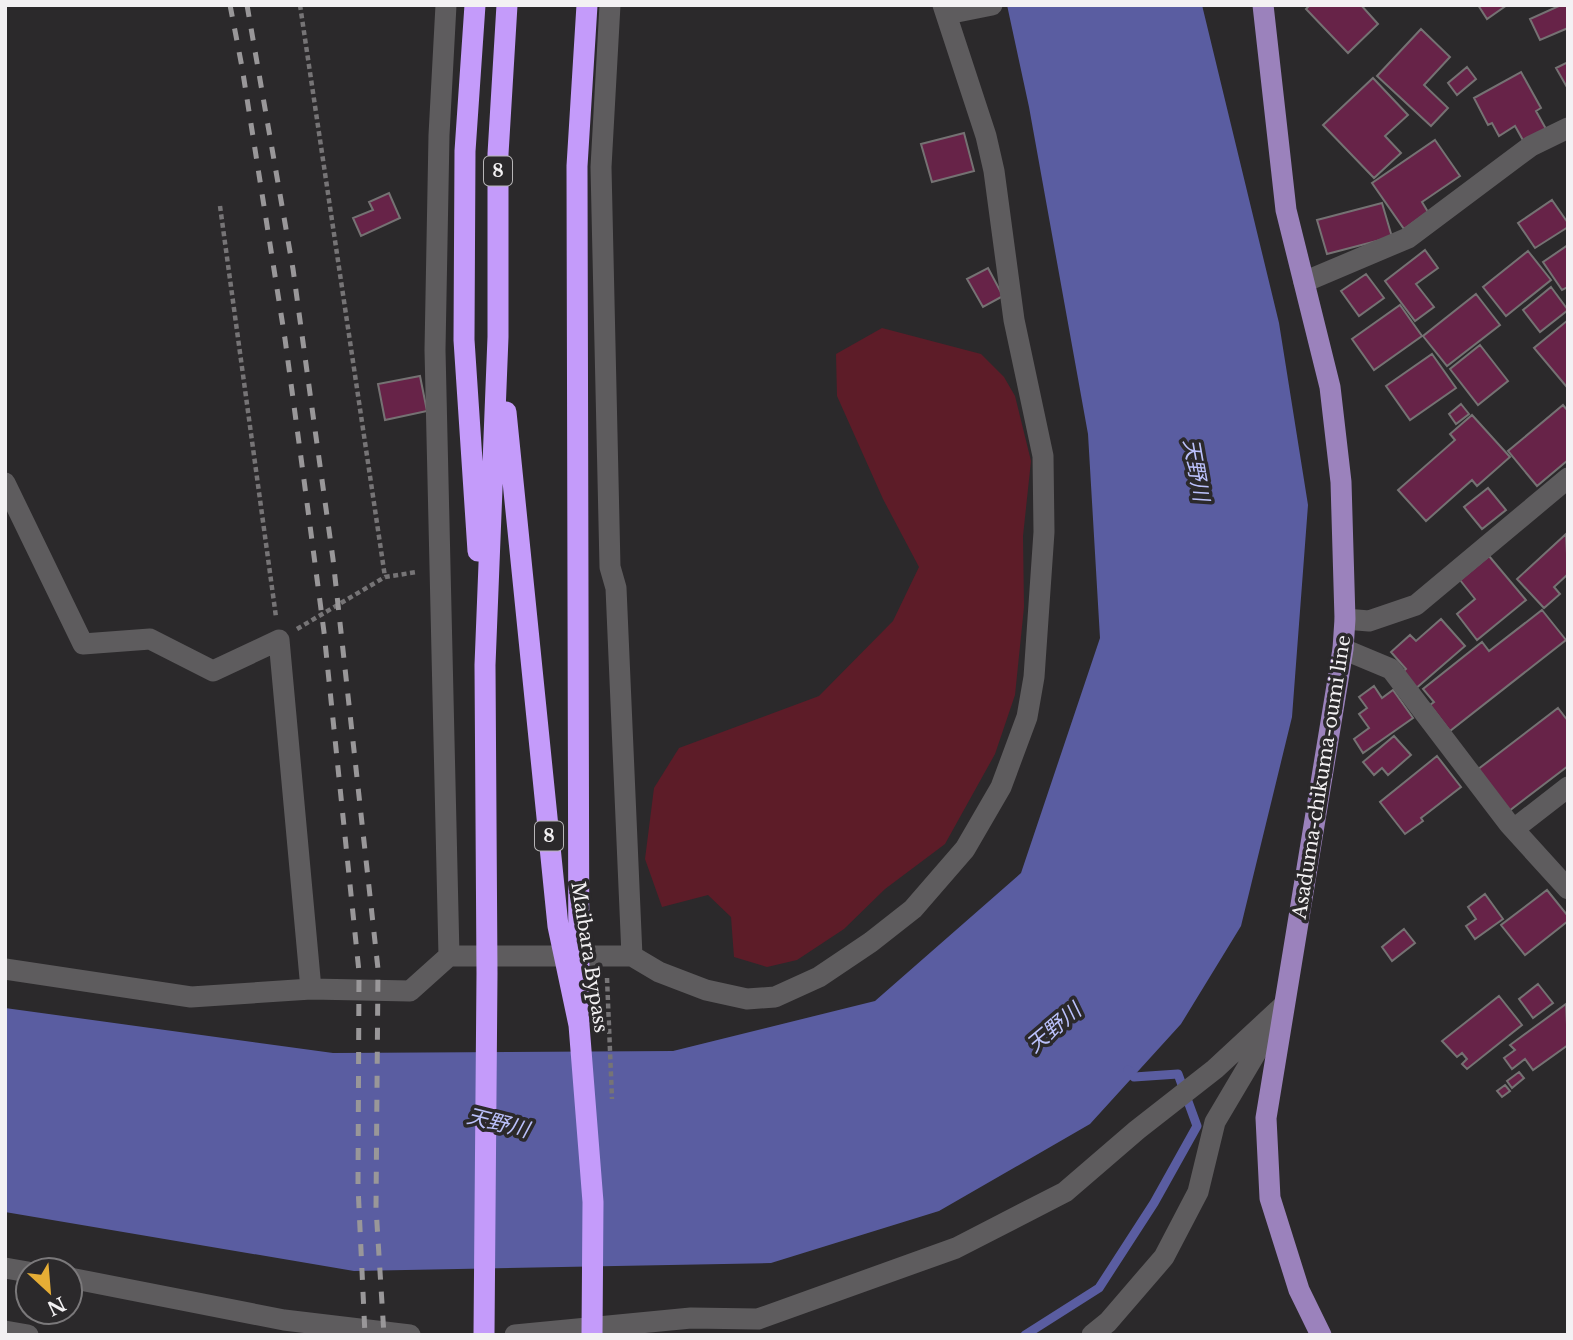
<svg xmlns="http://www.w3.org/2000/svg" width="1573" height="1340" viewBox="0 0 1573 1340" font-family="'Libre Baskerville','Noto Sans JP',serif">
	<rect width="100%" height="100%" fill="#2b292b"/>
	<path fill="#5d1c28" d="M882 328 981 354 1004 377 1015 396 1031 461 1023 536 1024 607 1015 695 995 754 945 844 885 889 844 929 797 960 767 967 734 957 731 917 708 895 662 907 645 859 654 788 679 748 819 696 893 621 919 567 883 499 837 396 836 354Z"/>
	<path fill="#5a5da1" d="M1007 5H1202L1279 323 1308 505 1292 717 1241 926 1181 1024 1090 1124 939 1211 771 1263 354 1271 5 1212V1008L333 1053 673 1051 875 1001 1021 873 1100 638 1088 434 1029 107Z"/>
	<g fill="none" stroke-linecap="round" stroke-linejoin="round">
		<path stroke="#5a5da1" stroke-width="9" d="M1025 1335 1099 1288 1154 1203 1197 1126 1178 1074 1134 1077 1128 1070"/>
	</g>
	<path fill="#672348" stroke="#757273" stroke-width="2" d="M1310 5H1361L1378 24 1348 53 1306 9Z
		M1478 5H1507L1487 19Z
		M1561 5H1568V28L1540 40 1530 19Z
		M1421 29 1450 57 1424 85 1448 108 1431 126 1377 76Z
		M1568 62V89L1556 68Z
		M1467 67 1476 79 1457 95 1448 83Z
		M1521 72 1541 108 1536 111 1546 129 1524 142 1515 126 1499 136 1492 123 1488 125 1474 98Z
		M1373 78 1408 115 1385 136 1401 153 1374 178 1323 125Z
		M964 133 974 171 932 182 921 144Z
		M1435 140 1460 176 1422 202 1428 212 1404 229 1372 183Z
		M389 193 400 218 361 236 353 218 373 210 369 202Z
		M1552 200 1568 223V227L1535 248 1518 223Z
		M1382 203 1392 237 1327 254 1317 220Z
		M1568 245V287L1562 290 1543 262Z
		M1425 250 1438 268 1416 284 1434 307 1415 321 1385 281Z
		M1528 251 1551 280 1506 316 1483 287Z
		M988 268 1003 296 983 307 967 279Z
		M1366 274 1384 298 1359 316 1341 291Z
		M1551 287 1568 310 1540 332 1523 310Z
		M1476 294 1500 325 1447 366 1423 336Z
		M1400 305 1422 336 1374 370 1352 339Z
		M1568 320V384L1566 386 1534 348Z
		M1480 345 1508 381 1478 405 1450 369Z
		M1432 354 1456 388 1410 420 1386 386Z
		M420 376 427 411 385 420 378 384Z
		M1461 404 1469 414 1456 424 1449 414Z
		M1563 405 1568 411V460L1537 486 1508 451Z
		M1472 415 1510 457 1477 486 1472 480 1426 521 1398 490 1455 440 1450 434Z
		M1488 488 1506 510 1482 529 1464 507Z
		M1566 534 1568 574 1554 587 1560 594 1544 608 1517 579Z
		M1489 556 1526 600 1477 640 1457 614 1475 599 1460 580Z
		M1542 610 1566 640 1450 731 1430 705 1434 702 1423 689 1482 642 1489 651Z
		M1441 619 1465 646 1414 690 1400 674 1406 669 1391 652 1410 635 1416 641Z
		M1374 686 1382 698 1393 690 1413 718 1363 753 1354 739 1369 728 1359 714 1367 708 1359 697Z
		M1558 708 1568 721V766L1509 811 1477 770Z
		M1394 736 1411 755 1388 775 1382 768 1374 775 1363 762Z
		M1437 756 1461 787 1421 818 1423 821 1405 834 1380 802Z
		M1547 890 1568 916V921L1525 955 1501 925Z
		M1485 894 1503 919 1475 939 1466 926 1476 919 1468 907Z
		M1404 929 1415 943 1392 961 1382 947Z
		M1538 984 1553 1003 1533 1018 1519 999Z
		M1499 996 1522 1025 1467 1069 1462 1064 1467 1059 1462 1053 1457 1057 1442 1041Z
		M1566 1004 1568 1045 1533 1070 1525 1059 1512 1069 1504 1058 1515 1050 1510 1045Z
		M1519 1072 1524 1078 1512 1088 1507 1081Z
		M1505 1085 1510 1091 1502 1097 1497 1091Z"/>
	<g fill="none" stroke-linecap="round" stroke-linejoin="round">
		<path stroke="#767476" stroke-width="4.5" stroke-dasharray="5 3.5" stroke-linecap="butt" d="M300 5 385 577
			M220 206 276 617
			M297 629 385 577 417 572
			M607 978 612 1099"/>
		<path stroke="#5e5c5e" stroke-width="21" d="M446 5 439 135 435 350 449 956
			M610 5 601 167 610 567 616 588 632 956
			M947 14 992 5
			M1304 282 1408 238 1531 146 1568 128
			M5 483 83 644 150 639 213 671 279 640 311 989
			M1345 619 1369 621 1416 605 1568 478
			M1343 649 1391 669 1509 824 1568 889
			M1514 829 1568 787
			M5 969 191 997 311 989 410 991 449 956H632L659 972 706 990 747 999 775 997 819 977 871 942 913 909 965 849 1001 787 1027 717 1034 677 1044 532 1043 456 1014 320 994 171 986 136 943 5
			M5 1268 28 1272
			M70 1278 284 1320 410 1335
			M5 1331 28 1335
			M515 1335 691 1318 758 1319 956 1248 1065 1192 1137 1130 1215 1069 1284 1005
			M1092 1335 1108 1322 1164 1257 1198 1192 1215 1122 1273 1024"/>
		<path stroke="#9b82bc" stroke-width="21" d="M1263 5 1286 210 1330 387 1341 482 1345 619 1343 649 1266 1118 1270 1198 1299 1290 1321 1335"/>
		<path stroke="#c49bfa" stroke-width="21" d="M475 5 465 151 464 340 478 551
			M506 412 558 926 579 1025 593 1202 592 1335
			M579 1025 577 166 587 5
			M484 1335 487 973 485 665 498 337V154L507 5"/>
		<path stroke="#999799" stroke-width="5" stroke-dasharray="12 12" stroke-linecap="butt" d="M230 5 242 67 285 339 304 480 324 632 359 972 358 1186 365 1335
			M247 5 293 269 312 408 333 559 378 969 376 1208 384 1335"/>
	</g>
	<g text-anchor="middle" stroke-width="7" stroke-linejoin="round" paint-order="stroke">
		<g fill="#2b292b" stroke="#b7b5b7" stroke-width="2">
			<rect x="484" y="156.5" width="28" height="29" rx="5"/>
			<rect x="535" y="821.5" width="28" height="29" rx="5"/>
		</g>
		<g font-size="18" font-weight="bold" fill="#f3f1f3">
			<text x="498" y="177">8</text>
			<text x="549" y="842">8</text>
		</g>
		<g font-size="19" fill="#f3f1f3" stroke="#2b292b">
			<text transform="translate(1321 777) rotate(-81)" y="7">Asaduma-chikuma-oumi line</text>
			<text transform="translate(590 957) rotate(81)" y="7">Maibara Bypass</text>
		</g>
		<g font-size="21" font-style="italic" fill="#bbc1fb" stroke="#2b292b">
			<text transform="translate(1196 470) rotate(80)" y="7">天野川</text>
			<text transform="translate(1054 1028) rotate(-40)" y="7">天野川</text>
			<text transform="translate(498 1123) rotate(14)" y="7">天野川</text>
		</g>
	</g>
	<rect width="1573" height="1340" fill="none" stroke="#f3f1f3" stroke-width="14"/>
	<g transform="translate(49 1291) rotate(154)"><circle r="33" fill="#2b292b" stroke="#7b797b" stroke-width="2"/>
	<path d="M0-5L12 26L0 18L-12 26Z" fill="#e5ad35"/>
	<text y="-10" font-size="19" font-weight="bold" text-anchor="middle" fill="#f3f1f3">N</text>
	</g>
</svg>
